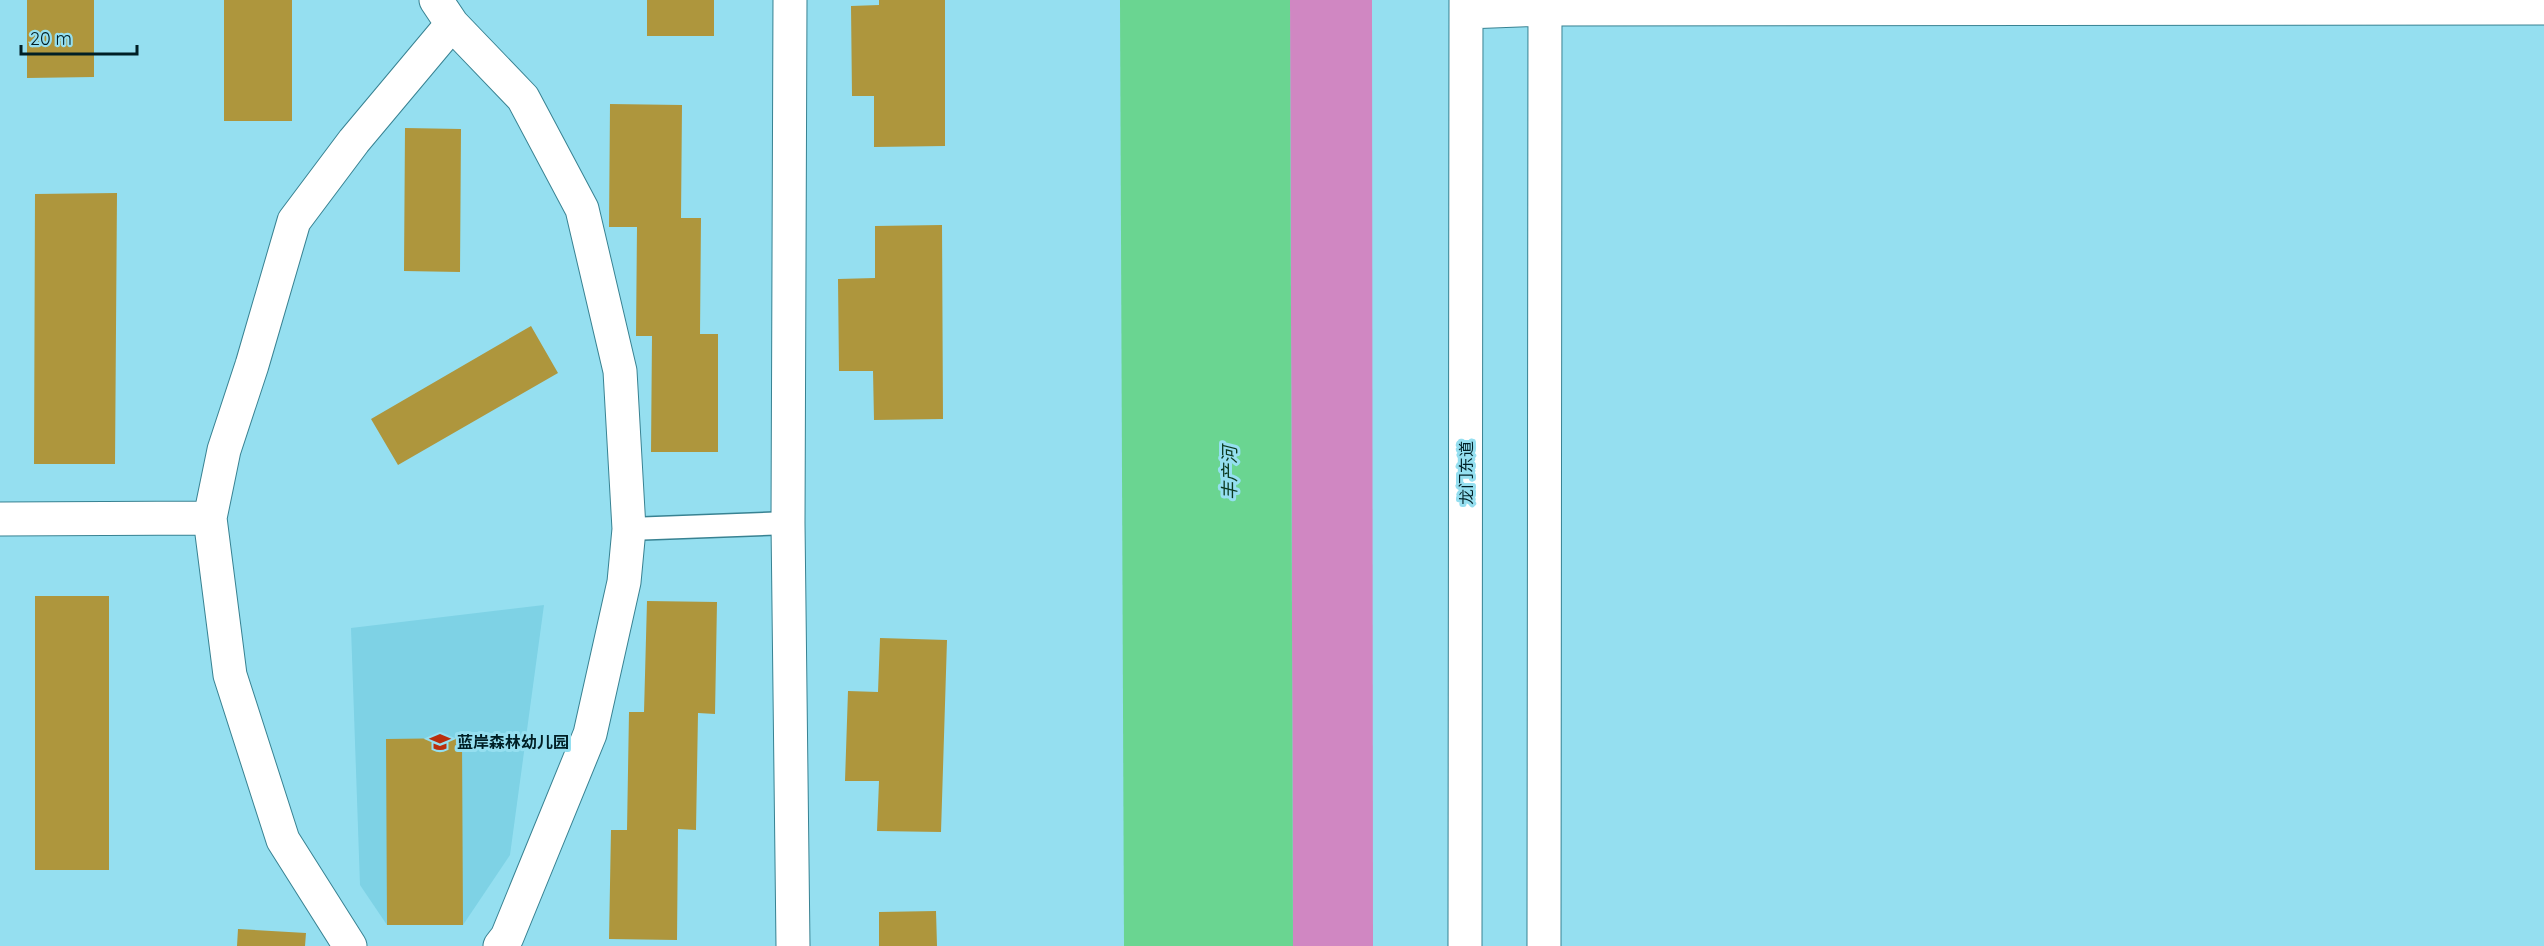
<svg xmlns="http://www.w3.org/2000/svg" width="2544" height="946" viewBox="0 0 2544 946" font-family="Quicksand,'Noto Sans SC',sans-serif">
	<rect width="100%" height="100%" fill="#95dff0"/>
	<path fill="#7ed2e5" d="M544 605 510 855 463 925H387L360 885 351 628Z"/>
	<path fill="#d087c2" d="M1290 0H1372L1373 946H1293Z"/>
	<path fill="#6ad591" d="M1120 0H1290L1293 946H1124Z"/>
	<path fill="#ae963d" d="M27 0H94V77L27 78Z
		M224 0H292V121H224Z
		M647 0H714V36H647Z
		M879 0H945V146L874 147V96H852L851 6 879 5Z
		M610 104 682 105 681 218H701L700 334H718V452H651L652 336H636L637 227H609Z
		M405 128 461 129 460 272 404 271Z
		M117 193 115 464H34L35 194Z
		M942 225 943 419 874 420 873 371H839L838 279 875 278V226Z
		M531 326 558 373 398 465 371 419Z
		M35 596H109V870H35Z
		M647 601 717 602 715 714 698 713 696 830 678 829 677 940 609 939 611 830H627L629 712H644Z
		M880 638 947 640 941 832 877 831 879 781H845L848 691 878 692Z
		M462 738 463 925H387L386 739Z
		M936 911 937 946H879V912Z
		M238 929 306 933 305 946H237Z"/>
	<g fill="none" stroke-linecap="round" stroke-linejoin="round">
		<g stroke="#388292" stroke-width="25">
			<path id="lane" d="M629 529 788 523"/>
		</g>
		<g stroke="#388292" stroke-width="35">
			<path id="street" d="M436 0 452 24
				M790 0 788 523 793 946
				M0 519 210 518
				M350 946 283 840 230 675 210 518 224 450 252 365 294 221 354 141 452 24 523 98 582 209 620 371 629 529 624 582 590 734 507 937 500 946"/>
		</g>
		<g stroke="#388292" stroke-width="35">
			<path id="secondary" d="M1466 12 1545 9 2544 8
				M1465 946 1466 0
				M1544 946 1545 0"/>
		</g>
		<use href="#lane" stroke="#fff" stroke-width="22"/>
		<use href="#street" stroke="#fff" stroke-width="33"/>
		<use href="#secondary" stroke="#fff" stroke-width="33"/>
	</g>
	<defs>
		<g id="school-bare" transform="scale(1.62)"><path d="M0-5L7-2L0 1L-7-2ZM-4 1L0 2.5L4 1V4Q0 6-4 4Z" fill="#ba2f0c" stroke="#95dff0" stroke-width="2.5" paint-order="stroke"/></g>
	</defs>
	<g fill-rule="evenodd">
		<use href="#school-bare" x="440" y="742"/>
	</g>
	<g text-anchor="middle" stroke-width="6" stroke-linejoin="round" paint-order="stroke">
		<g font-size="16" fill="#001f25" stroke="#95dff0">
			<text transform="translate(1466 473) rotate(-90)" y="6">龙门东道</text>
		</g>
		<g font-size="16" font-weight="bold" fill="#001f25" stroke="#95dff0" text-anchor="start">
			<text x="457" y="748">蓝岸森林幼儿园</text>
		</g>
		<g font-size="18" font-style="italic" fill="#0b391f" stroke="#95dff0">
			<text transform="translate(1230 473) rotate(-90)" y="6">丰产河</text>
		</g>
	</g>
	<path d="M21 45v9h116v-9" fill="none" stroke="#001f25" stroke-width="3"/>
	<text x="30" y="45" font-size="18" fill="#001f25" stroke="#95dff0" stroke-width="4.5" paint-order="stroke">20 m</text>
</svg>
